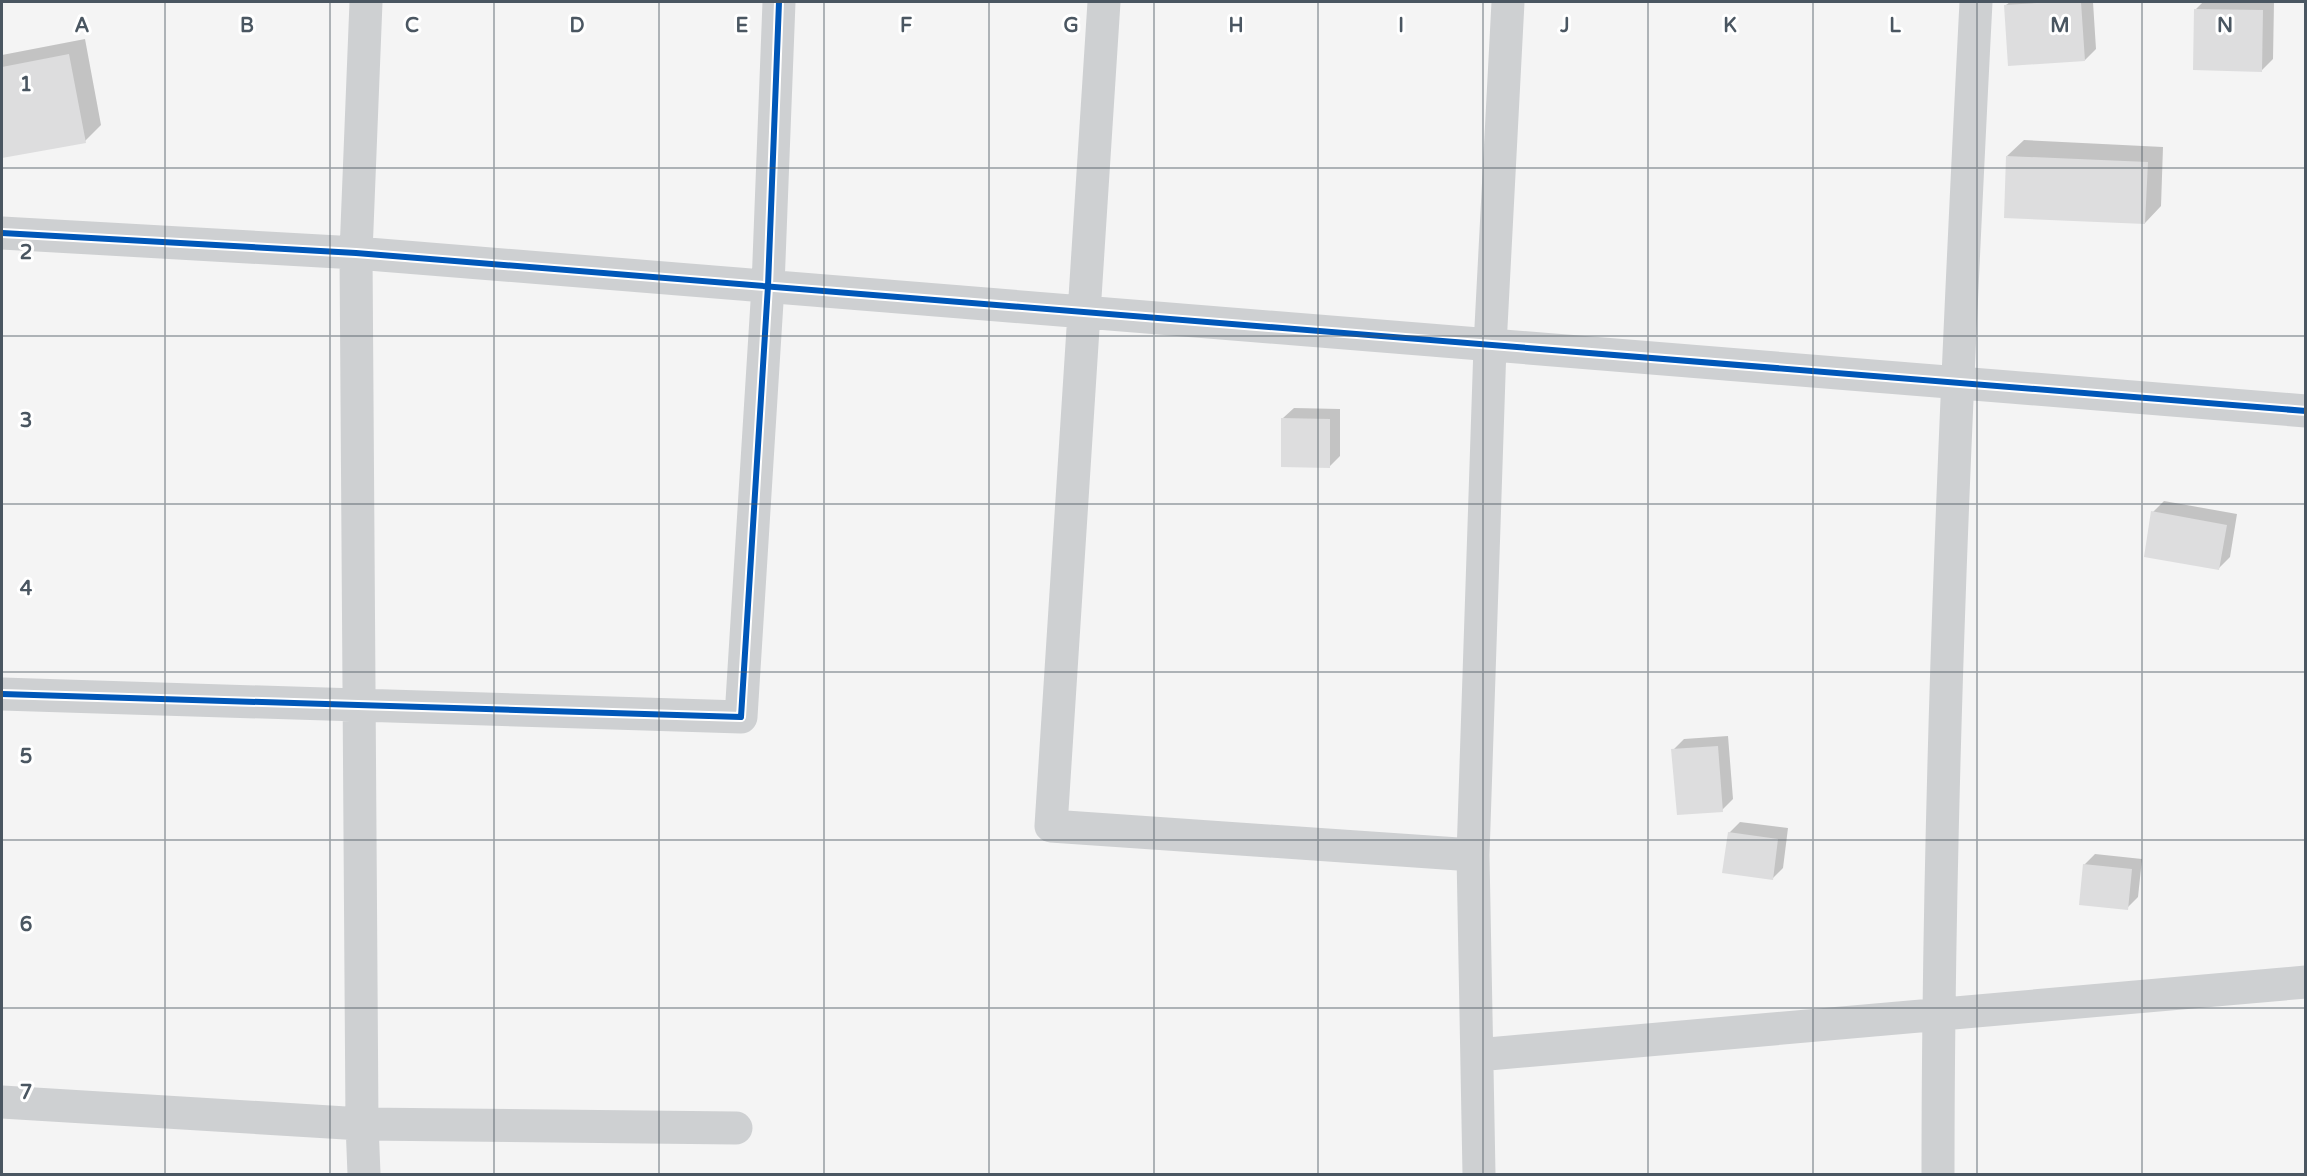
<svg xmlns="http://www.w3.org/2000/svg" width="2307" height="1176" viewBox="0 0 2307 1176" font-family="'Varela Round',sans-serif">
	<rect width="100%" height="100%" fill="#f4f4f4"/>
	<path fill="#0003" d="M2010 2H2093L2096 49 2085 60 2006 5Z
		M2203 2H2274L2273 59 2262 70 2196 9Z
		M85 39 101 125 85 141 2 156V55Z
		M2024 140 2163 147 2161 206 2145 223 2007 156Z
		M1294 408 1340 409V456L1329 467 1283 418Z
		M2164 501 2237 514 2230 557 2219 568 2153 512Z
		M1728 736 1733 799 1722 810 1673 750 1684 739Z
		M1740 822 1788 828 1783 868 1772 879 1729 833Z
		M2095 854 2142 859 2138 897 2127 908 2084 865Z"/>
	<path fill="#ddddde" d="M2055 2H2081L2085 61 2008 66 2004 5Z
		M2194 9 2263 10 2262 72 2193 70Z
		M69 54 86 143 2 158V67Z
		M2006 156 2148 162 2145 224 2004 218Z
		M1281 418 1330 419V468L1281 467Z
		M2151 511 2227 525 2219 570 2144 557Z
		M1718 746 1723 812 1677 815 1671 749Z
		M1728 832 1778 839 1773 880 1722 873Z
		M2083 864 2132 869 2128 910 2079 905Z"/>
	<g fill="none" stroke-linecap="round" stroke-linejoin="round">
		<path stroke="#ced0d2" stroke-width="33" d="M1104 2 1051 826 1473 855
			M2 233 356 253 2306 411
			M2 694 741 717 768 286 779 2
			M1477 1055 2306 982
			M2 1102 362 1124 736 1128
			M364 1174 362 1124 356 253 366 2
			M1479 1174 1473 855 1490 346 1508 2
			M1938 1174C1938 783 1956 392 1976 2"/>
		<g stroke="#fff" stroke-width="10">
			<path id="cycleway" d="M2 233 356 253 2306 411
				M2 694 741 717 768 286 779 2"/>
		</g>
		<use href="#cycleway" stroke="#0057b8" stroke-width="6"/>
	</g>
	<path fill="none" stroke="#4a5661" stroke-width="1.5" stroke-opacity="0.55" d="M165 2V1174M330 2V1174M494 2V1174M659 2V1174M824 2V1174M989 2V1174M1154 2V1174M1318 2V1174M1483 2V1174M1648 2V1174M1813 2V1174M1977 2V1174M2142 2V1174M2 168H2306M2 336H2306M2 504H2306M2 672H2306M2 840H2306M2 1008H2306"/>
	<g font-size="20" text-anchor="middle" font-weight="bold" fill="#4a5661" stroke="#fff" stroke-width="6" stroke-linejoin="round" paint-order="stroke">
		<text x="82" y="32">A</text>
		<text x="247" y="32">B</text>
		<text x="412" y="32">C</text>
		<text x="577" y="32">D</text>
		<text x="742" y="32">E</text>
		<text x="906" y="32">F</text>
		<text x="1071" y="32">G</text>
		<text x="1236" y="32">H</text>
		<text x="1401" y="32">I</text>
		<text x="1565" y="32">J</text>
		<text x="1730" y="32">K</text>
		<text x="1895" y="32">L</text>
		<text x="2060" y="32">M</text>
		<text x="2225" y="32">N</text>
		<text x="26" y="91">1</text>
		<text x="26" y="259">2</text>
		<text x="26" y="427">3</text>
		<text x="26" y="595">4</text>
		<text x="26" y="763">5</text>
		<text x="26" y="931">6</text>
		<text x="26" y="1099">7</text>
	</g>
	<rect width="2307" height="1176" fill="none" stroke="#4a5661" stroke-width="6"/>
</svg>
